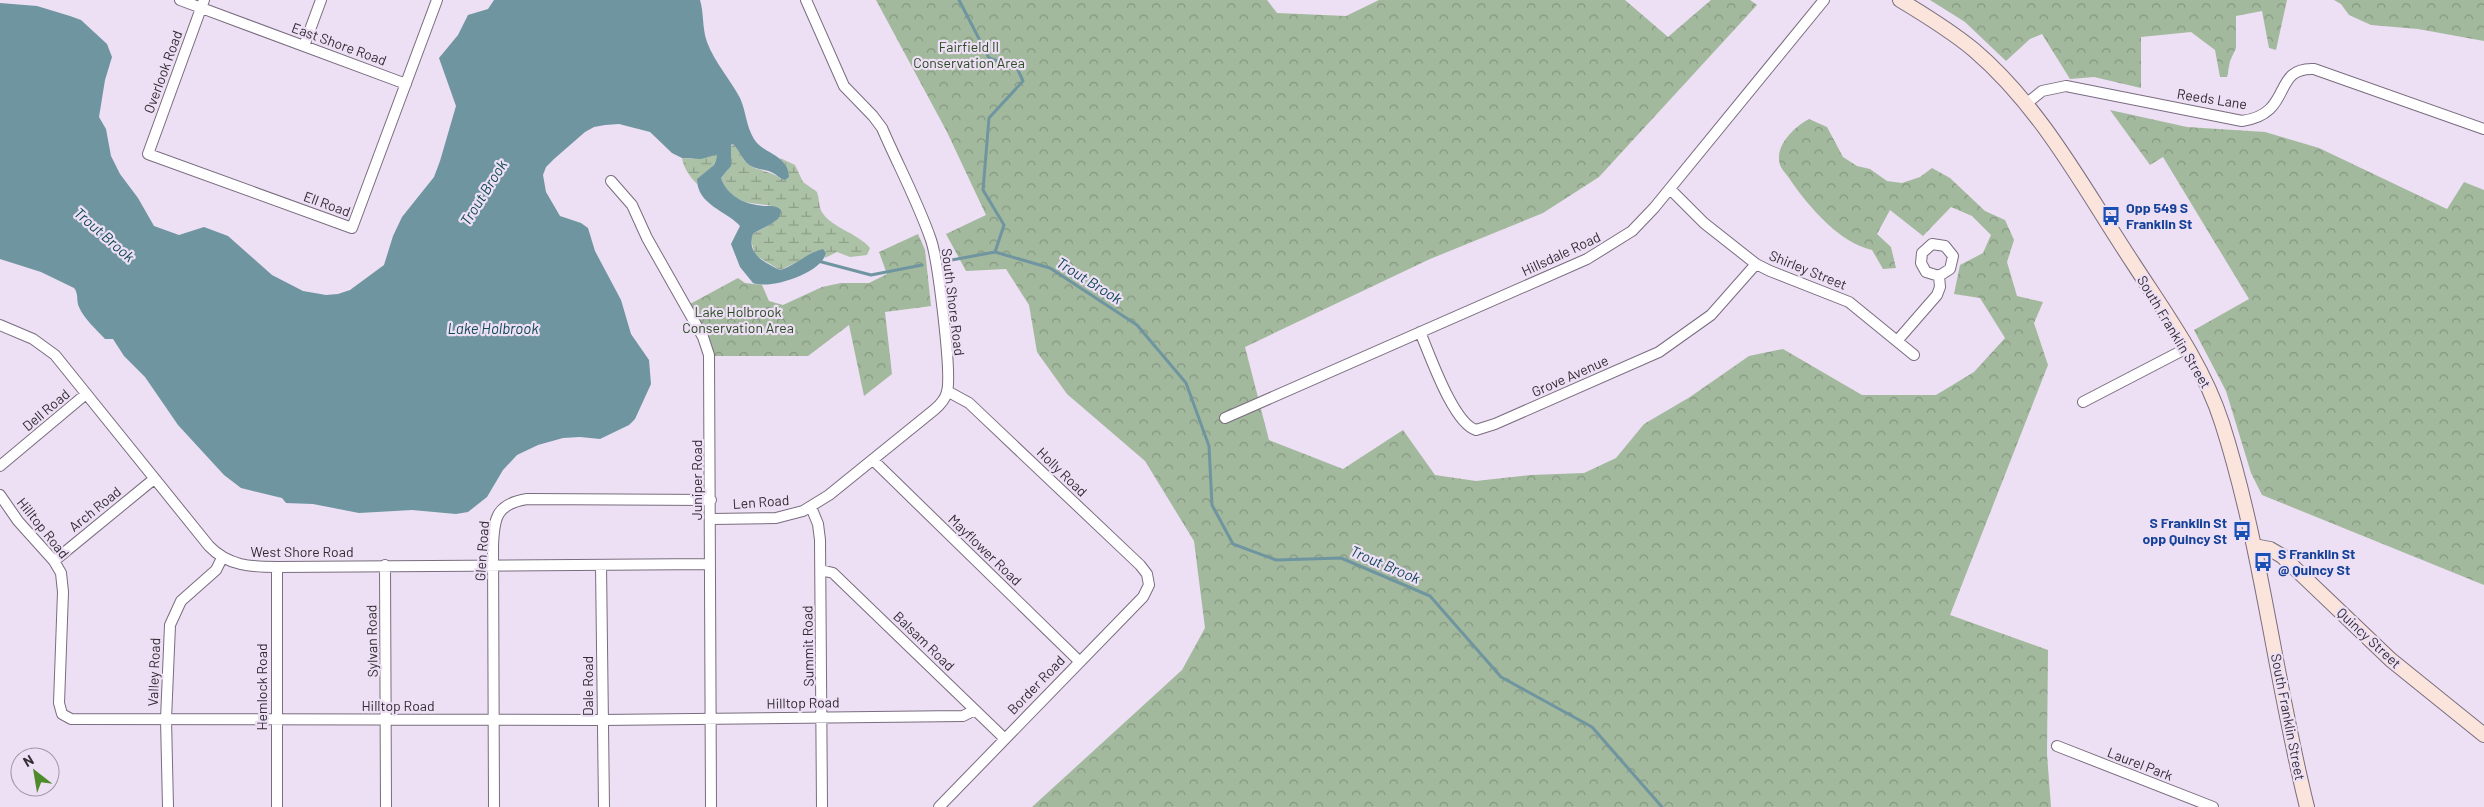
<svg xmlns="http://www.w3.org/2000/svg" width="2484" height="807" viewBox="0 0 2484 807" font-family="Barlow,sans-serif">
	<defs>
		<pattern id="forest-crowns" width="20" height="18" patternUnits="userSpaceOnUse" patternTransform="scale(1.25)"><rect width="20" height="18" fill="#a3b99d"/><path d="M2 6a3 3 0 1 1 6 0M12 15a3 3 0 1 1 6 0" fill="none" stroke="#859781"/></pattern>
		<pattern id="wetland-marsh" width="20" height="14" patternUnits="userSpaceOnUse" patternTransform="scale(1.25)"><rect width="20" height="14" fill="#acc2a7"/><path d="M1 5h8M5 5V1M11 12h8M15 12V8" fill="none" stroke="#8d9e89"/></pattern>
	</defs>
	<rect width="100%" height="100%" fill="#eddff4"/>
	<path fill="url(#forest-crowns)" d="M876 0H1267L1277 13 1346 16 1379 0H1625L1668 37 1711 0H1750L1757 5 1599 177 1543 213 1430 259 1245 347 1269 440 1343 469 1403 430 1435 475 1476 481 1531 475 1584 473 1616 458 1644 424 1690 397 1749 356 1783 349 1862 395H1936L1974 372 2005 338 1980 298 1954 294 1960 265 1983 253 1991 235 1972 216 1951 207 1923 236 1890 210 1877 234 1891 247 1896 268 1883 269 1872 250C1840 243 1809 207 1791 181 1788 176 1782 170 1780 165 1774 146 1794 127 1809 119L1827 127 1843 157 1857 166 1870 169 1887 181 1902 183 1920 177 1932 168 1950 178 1985 211 2005 220 2014 240 2007 262 2017 296 2043 302 2034 323 2048 365 1950 615 2048 650 2047 754 2051 807H1032L1182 670 1205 628 1194 541 1145 461 1067 394 1037 352 1029 305 1006 269 966 271 946 234 986 215 947 132Z
		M1930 0H2287L2276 50 2269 48 2262 11 2236 16V48L2230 61 2227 77H2220L2215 50 2191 32 2141 37V88L2094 77 2070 79 2042 34 2030 39 2006 61 1965 22Z
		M2334 0H2484V41L2418 29 2371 25 2349 15 2341 4Z
		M2110 110 2187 127 2265 132 2319 148 2447 209 2464 182 2484 190V585L2262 495 2251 473 2226 391 2194 330 2249 299 2163 157 2150 165Z
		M918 234 925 250 931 306 885 312 892 374 864 396 849 325 808 356H713L712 345 690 304 738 278 745 283 762 285 769 301 783 305 822 287 841 283H869L887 274 879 252Z"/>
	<path fill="url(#wetland-marsh)" d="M733 144C739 150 742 159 748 164 758 172 770 170 781 179L785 164 780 158 795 165 803 182 817 192C819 198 819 203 820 208 827 227 857 232 870 248L867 255 850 257 837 252 825 258 826 253 816 251 810 256 780 270 755 255 751 240 753 234 776 221 777 207C752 201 733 208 721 178L728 170 730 148Z
		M719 153 714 165 698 179 697 184C690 177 684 169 682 158L691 159Z"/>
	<path fill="#6f95a0" d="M494 0H700C704 13 702 28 707 42 715 63 730 79 740 98 746 111 746 126 754 139 764 155 788 154 789 177L785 180C779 179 777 174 771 172 764 169 756 170 748 164 742 159 739 150 733 144L731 145V166L721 178C728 197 745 205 766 206 772 206 776 205 781 210 781 224 763 226 753 234 746 254 764 262 780 270 795 266 808 252 823 249L826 253C822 273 770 290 753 283L740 267 731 244 740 226C727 211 697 205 697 179L714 165 719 154 701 159 682 158 672 153 650 132 619 124 605 125 594 127 585 132 554 159 546 167 543 175 546 192 560 216 581 223 588 228 595 251 621 300 631 334 649 360 651 384 635 419 629 425 600 439 580 437 563 438 538 445 517 455 503 470 487 497 468 512 456 514 412 510 359 513 313 504 286 503 282 498 241 488 224 475 178 425 145 377 124 356 113 339H105C97 330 84 319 79 307 76 301 79 294 74 288L41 272 0 259V3L37 6 70 16 81 20 107 44 112 57 105 80 99 117 106 129 111 156 120 174 138 198 154 226 179 235 204 227 228 236 272 275 303 291 326 295 338 294 350 290 384 265 393 236 402 217 434 177 440 161 456 106 439 58 458 35 468 15 488 9Z"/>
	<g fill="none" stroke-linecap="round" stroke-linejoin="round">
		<path stroke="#6f95a0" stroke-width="3" d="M959 0 989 58 1017 68 1023 81 989 118 983 190 1004 225 995 252
			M717 163 720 149
			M818 261 871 275 922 265
			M946 261 995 252 1050 268 1137 325 1186 383 1209 446 1212 505 1233 544 1276 560 1341 558 1430 596 1501 677 1592 727 1662 807"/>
		<g stroke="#796d7f" stroke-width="12">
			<path id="street" d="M180 0 406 84
				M204 0 148 154 352 228 437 0
				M304 46 321 0
				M2026 104 2042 91 2066 86 2242 121C2294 114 2271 67 2314 69L2484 129
				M611 181 632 205 647 238 703 337 709 355 711 807
				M1670 189 1704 223 1756 264 1770 271 1849 302 1914 355
				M0 325 33 339 55 355 209 546C228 566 251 567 277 567L710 564
				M1420 332C1430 355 1453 423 1476 430L1495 424 1659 352 1711 315 1756 264
				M1897 341 1937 295 1940 287 1939 276 1926 272 1921 263 1922 253 1932 244 1945 246 1953 256 1950 269 1939 276
				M2083 402 2187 348
				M1225 418 1587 259 1632 231 1654 208 1824 0
				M873 460 1079 661
				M0 466 86 394
				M0 495 18 521 54 561 61 573 63 592 59 703 62 714 71 719 602 720 963 716 975 710
				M811 507 818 524 820 540 822 807
				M711 519 776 518 803 511 829 495 934 410C940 405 945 400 947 392 952 373 938 261 931 240 918 202 898 165 882 128L873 116 844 86 806 0
				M54 561 154 479
				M385 565 386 807
				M601 565 604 807
				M277 567V807
				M821 570 833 573 1004 738
				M2057 746 2213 807
				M168 807 166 719 170 625 181 601 216 570 222 558
				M494 807 493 546C494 518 496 504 527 499L711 500
				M939 807 1143 597 1149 585 1147 574 1140 565 969 403 947 391"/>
		</g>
		<g stroke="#796d7f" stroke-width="16">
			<path id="secondary" d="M1900 0C1925 15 1951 31 1974 50 2042 108 2084 189 2133 263 2166 314 2203 364 2222 423 2262 548 2275 680 2307 807
				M2254 546 2270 549 2282 556 2391 660 2484 735"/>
		</g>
		<use href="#street" stroke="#fff" stroke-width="10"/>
		<use href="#secondary" stroke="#fae4dc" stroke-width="14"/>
	</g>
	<defs>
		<g id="bus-bare" transform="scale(1.5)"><path d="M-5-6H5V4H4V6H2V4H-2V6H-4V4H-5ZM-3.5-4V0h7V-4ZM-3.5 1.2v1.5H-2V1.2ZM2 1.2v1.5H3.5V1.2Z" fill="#1a4fb4" stroke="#eddff4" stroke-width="2.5" paint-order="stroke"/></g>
	</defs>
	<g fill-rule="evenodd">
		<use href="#bus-bare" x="2111" y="216"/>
		<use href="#bus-bare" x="2242" y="531"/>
		<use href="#bus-bare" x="2263" y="562"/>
	</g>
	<g text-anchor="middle" stroke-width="4.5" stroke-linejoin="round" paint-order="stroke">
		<g font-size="14" fill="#312c34" stroke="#eddff4">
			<text transform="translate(339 44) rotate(20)" y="5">East Shore Road</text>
			<text transform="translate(163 72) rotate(-70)" y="5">Overlook Road</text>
			<text transform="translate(2212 99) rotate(9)" y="5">Reeds Lane</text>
			<text transform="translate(327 204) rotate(20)" y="5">Ell Road</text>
			<text transform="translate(1561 254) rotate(-25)" y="5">Hillsdale Road</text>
			<text transform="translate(1808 270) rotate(22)" y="5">Shirley Street</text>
			<text transform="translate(953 302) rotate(83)" y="5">South Shore Road</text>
			<text transform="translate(2174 332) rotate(59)" y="5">South Franklin Street</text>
			<text transform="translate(1570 376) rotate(-24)" y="5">Grove Avenue</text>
			<text transform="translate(46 410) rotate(-40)" y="5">Dell Road</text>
			<text transform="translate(1062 472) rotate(44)" y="5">Holly Road</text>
			<text transform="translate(697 480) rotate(-90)" y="5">Juniper Road</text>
			<text transform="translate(761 502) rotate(-4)" y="5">Len Road</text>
			<text transform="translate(95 509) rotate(-39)" y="5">Arch Road</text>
			<text transform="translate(43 528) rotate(51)" y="5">Hilltop Road</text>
			<text transform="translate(985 550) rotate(44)" y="5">Mayflower Road</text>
			<text transform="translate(482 551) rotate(-86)" y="5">Glen Road</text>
			<text x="302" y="557">West Shore Road</text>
			<text transform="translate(2369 638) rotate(43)" y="5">Quincy Street</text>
			<text transform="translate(372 641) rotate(-91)" y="5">Sylvan Road</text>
			<text transform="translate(924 641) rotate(44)" y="5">Balsam Road</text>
			<text transform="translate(808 646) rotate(-91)" y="5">Summit Road</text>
			<text transform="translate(154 672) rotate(-88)" y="5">Valley Road</text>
			<text transform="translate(1036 685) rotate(-46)" y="5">Border Road</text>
			<text transform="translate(588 686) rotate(-90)" y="5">Dale Road</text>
			<text transform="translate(262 687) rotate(-90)" y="5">Hemlock Road</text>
			<text transform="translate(803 703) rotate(-1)" y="5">Hilltop Road</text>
			<text x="398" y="711">Hilltop Road</text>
			<text transform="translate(2288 717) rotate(79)" y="5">South Franklin Street</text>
			<text transform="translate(2140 764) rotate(21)" y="5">Laurel Park</text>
		</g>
		<g font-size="14" fill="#2a4a22" stroke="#eddff4">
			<text x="969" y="52">Fairfield II<tspan x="969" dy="16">Conservation Area</tspan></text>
			<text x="738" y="317">Lake Holbrook<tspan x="738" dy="16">Conservation Area</tspan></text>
		</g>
		<g font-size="14" font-weight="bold" fill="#164399" stroke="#eddff4" text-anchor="start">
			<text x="2126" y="213">Opp 549 S<tspan x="2126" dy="16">Franklin St</tspan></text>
			<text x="2227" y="528" text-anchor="end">S Franklin St<tspan x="2227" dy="16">opp Quincy St</tspan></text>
			<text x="2278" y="559">S Franklin St<tspan x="2278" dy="16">@ Quincy St</tspan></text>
		</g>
		<g font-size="15" font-style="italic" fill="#0f4855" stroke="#eddff4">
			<text transform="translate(484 193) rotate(-58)" y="5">Trout Brook</text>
			<text transform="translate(104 235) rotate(41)" y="5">Trout Brook</text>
			<text transform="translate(1089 281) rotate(32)" y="5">Trout Brook</text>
			<text x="493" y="334">Lake Holbrook</text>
			<text transform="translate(1385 565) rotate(23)" y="5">Trout Brook</text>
		</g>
	</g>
	<g transform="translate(35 772) rotate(329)"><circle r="24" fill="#eddff4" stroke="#a297a7"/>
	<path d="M0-4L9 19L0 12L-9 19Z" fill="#4e8b2a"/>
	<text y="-8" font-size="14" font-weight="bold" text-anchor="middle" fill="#312c34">N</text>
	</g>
</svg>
